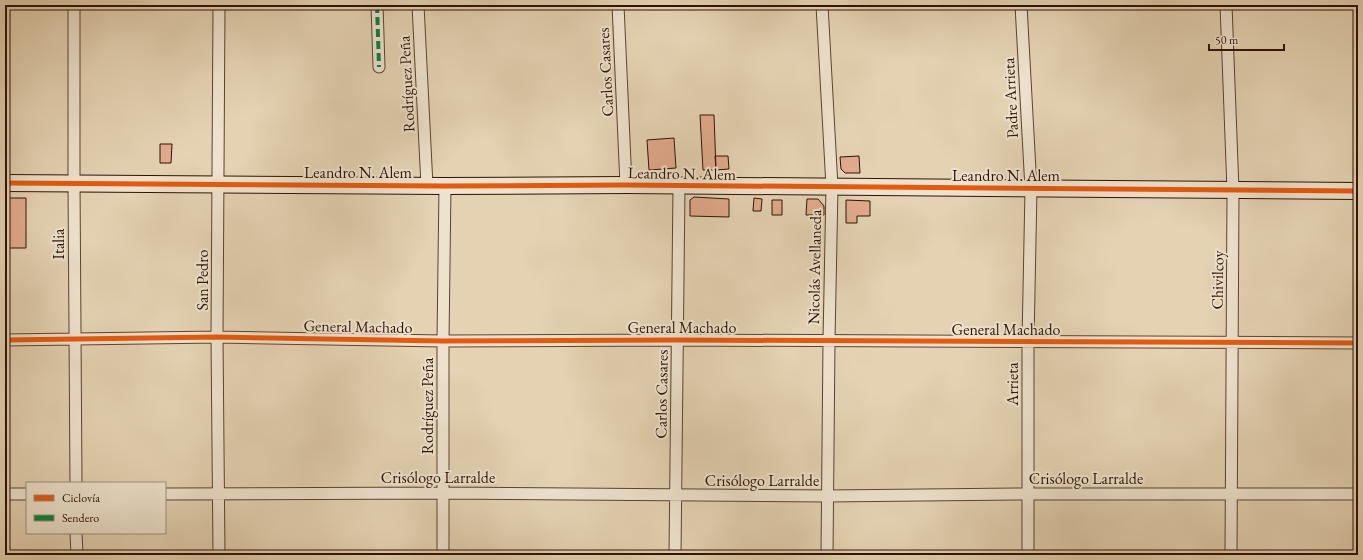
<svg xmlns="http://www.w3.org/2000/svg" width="1363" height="560" viewBox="0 0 1363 560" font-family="'EB Garamond',serif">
	<rect width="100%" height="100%" fill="#e4d2b2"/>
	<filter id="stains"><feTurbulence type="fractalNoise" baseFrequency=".005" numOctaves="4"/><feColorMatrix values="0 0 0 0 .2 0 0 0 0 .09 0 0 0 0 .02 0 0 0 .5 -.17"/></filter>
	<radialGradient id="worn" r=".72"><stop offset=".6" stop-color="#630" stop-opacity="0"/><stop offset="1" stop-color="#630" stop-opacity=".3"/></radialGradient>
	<path fill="#e2aa8c" stroke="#2f1206" d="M700 115H714L716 170H703Z
		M674 138 676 168 649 170 647 140Z
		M160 144H172L171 163H160Z
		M715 156H728L729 169 716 170Z
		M859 156 860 173H845L841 169 840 157Z
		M694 197 729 199V217L690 216V200Z
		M7 198H26V248H7Z
		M754 198 762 199 761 211H753Z
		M807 199H818L824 206V215H806Z
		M772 200H782V215H772Z
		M846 200 870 201V216H857V223H846Z"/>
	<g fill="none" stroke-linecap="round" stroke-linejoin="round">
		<g stroke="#5c4231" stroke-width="13">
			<path id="street" d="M74 5V183L76 483
				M219 5 217 337 219 555
				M377 5 379 67
				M418 5 427 186
				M618 5 626 185
				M822 5 832 187 829 341 827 555
				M1021 5 1031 189 1028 342V555
				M1226 5 1233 190 1231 555
				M5 340 217 337 443 341 678 340 1358 343
				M5 494H27
				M165 494 443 493 827 496 1028 494H1358
				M76 533 77 555
				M443 555V341L445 186
				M675 555 679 186"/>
		</g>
		<g stroke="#2f1206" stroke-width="18">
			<path id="secondary" d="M5 183 445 186 626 185 1358 191"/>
		</g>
		<use href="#street" stroke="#ede2cd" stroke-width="11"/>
		<use href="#secondary" stroke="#ede2cd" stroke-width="16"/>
		<path stroke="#00873e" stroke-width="4" stroke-dasharray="8 4" stroke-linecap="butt" d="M377 5 379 67"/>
		<g stroke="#ede2cd" stroke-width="8">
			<path id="cycleway" d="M5 183 445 186 626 185 1358 191
				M5 340 217 337 443 341 678 340 1358 343"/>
		</g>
		<use href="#cycleway" stroke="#e8590c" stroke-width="5"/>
	</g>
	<g text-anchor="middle" stroke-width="4" stroke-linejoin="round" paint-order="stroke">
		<g font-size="16" fill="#2f1206" stroke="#ede2cd">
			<text transform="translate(605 72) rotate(-93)" y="6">Carlos Casares</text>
			<text transform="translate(406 84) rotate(-93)" y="6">Rodríguez Peña</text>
			<text transform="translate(1010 98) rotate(-93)" y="6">Padre Arrieta</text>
			<text x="358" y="178">Leandro N. Alem</text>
			<text transform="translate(682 173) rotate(1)" y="6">Leandro N. Alem</text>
			<text x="1006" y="181">Leandro N. Alem</text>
			<text transform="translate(58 244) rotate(-90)" y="6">Italia</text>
			<text transform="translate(814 267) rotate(-89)" y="6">Nicolás Avellaneda</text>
			<text transform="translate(202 280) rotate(-90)" y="6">San Pedro</text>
			<text transform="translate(1217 280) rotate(-89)" y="6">Chivilcoy</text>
			<text transform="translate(358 326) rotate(1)" y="6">General Machado</text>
			<text x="682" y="333">General Machado</text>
			<text x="1006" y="335">General Machado</text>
			<text transform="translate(1012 384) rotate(-90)" y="6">Arrieta</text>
			<text transform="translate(661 394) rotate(-89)" y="6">Carlos Casares</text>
			<text transform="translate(427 406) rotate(-90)" y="6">Rodríguez Peña</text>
			<text x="438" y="483">Crisólogo Larralde</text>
			<text x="1086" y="484">Crisólogo Larralde</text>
			<text x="762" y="486">Crisólogo Larralde</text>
		</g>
	</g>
	<rect width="1363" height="560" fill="none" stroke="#e4d2b2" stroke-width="20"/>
	<rect x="6" y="6" width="1351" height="548" fill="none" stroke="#2f1206" stroke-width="2"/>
	<rect x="10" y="10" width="1343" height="540" fill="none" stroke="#2f1206"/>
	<rect x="26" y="482" width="140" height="52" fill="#ede2cd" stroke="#a18f7d"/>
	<rect x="34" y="495" width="20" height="6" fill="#e8590c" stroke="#a18f7d"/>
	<text x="62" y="502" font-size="12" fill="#2f1206">Ciclovía</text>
	<rect x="34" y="515" width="20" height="6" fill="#00873e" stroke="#a18f7d"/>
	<text x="62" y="522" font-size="12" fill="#2f1206">Sendero</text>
	<path d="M1209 44v6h75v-6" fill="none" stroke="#2f1206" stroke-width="2"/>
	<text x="1215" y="44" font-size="12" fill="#2f1206" stroke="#ede2cd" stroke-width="3" paint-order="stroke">50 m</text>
	<rect width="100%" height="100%" filter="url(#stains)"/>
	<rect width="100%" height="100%" fill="url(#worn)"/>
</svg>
